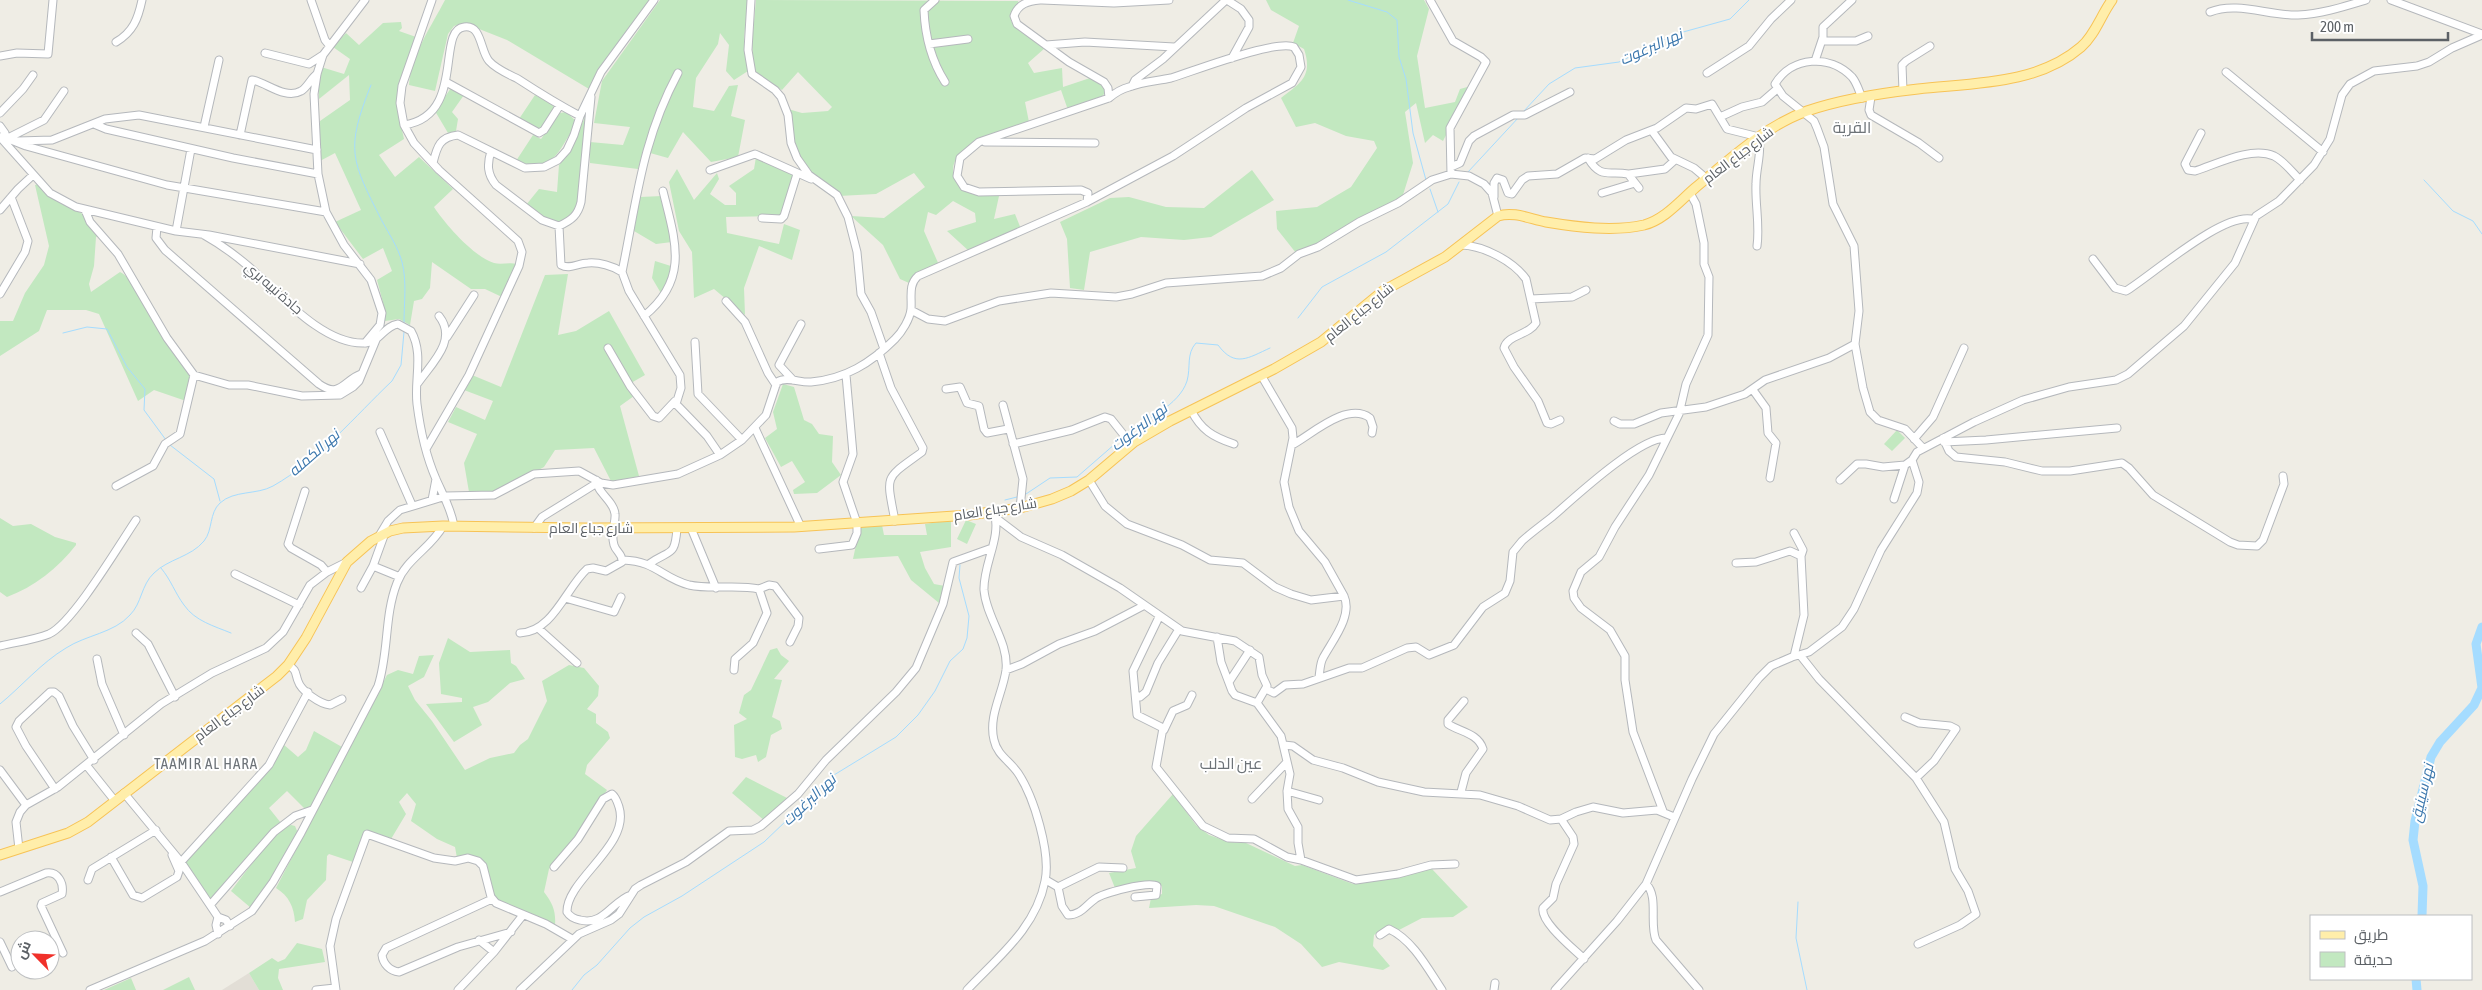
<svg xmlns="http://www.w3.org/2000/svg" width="2482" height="990" viewBox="0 0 2482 990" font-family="'Asap Condensed',Cairo,sans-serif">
	<rect width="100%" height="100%" fill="#efede5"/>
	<path fill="#e2ded6" d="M249 973 259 990H222Z"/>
	<path fill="#c2e8c0" d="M445 0H652L589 89 507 40 464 23 454 26 448 34 435 91 409 85C411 55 431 27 445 0Z
		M660 0H748L744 38 748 71 734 80 726 71 729 45 720 33 718 44 696 78 693 107 714 111 729 86 738 85 731 116 745 120 738 157 711 162 683 132 668 158 643 151 638 169 590 163V142L623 145 630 127 594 123 602 81Z
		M756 0 1018 1 1019 4 1013 10 1011 21 1015 27 1045 48 1028 63 1034 73 1062 68 1063 87 1090 78 1106 87C1106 103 1080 106 1068 110L1061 90 1025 102 1029 122C1003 131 929 148 961 189L999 196 994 219 1015 214 1021 229 970 252 947 231 976 222 975 213 953 201 936 215 928 212 924 231 939 265 909 283 900 279 883 245 851 216 884 218 925 187 914 173 876 194 839 196C800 164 795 159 788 109L802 113 828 111 832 107 798 72 782 90 754 73 752 43Z
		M1266 0H1424L1429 9 1417 56 1425 108 1455 102 1460 89 1471 86 1443 141 1433 135 1425 143 1416 103 1405 112 1413 163 1402 198 1362 217 1314 247 1296 253 1277 229 1276 211 1317 207 1351 187 1377 148 1374 141 1346 136 1315 123 1296 127 1281 98C1301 83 1313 76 1304 49L1293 43 1299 26 1271 10Z
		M401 22 402 28 399 31 416 37 400 84 396 102 404 139 379 155 395 177 419 157 453 189 434 207C445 224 474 257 494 263 501 265 510 262 517 264L502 297 485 289H471L432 262 430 288 422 299 414 301 410 325 399 319 385 321V310L377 280 392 271 383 248 363 259 335 222 361 210 335 153 320 161V121L350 100 349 75 319 99 318 79 321 67 344 74 350 59 333 47 346 33 359 45 383 23Z
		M451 88 464 95 452 112 458 119 456 131 448 133 435 111Z
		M535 95 552 104 555 109 542 130 519 119Z
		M566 112 576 121C574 129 569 135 565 142 552 165 541 169 516 161L533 135 541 139 560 113Z
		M585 117H588L576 212 561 223 547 220 526 205 539 189 557 192 559 165 567 156Z
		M756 157 794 174 781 216 726 217 727 233 779 244 784 224 800 230 792 260 759 246 744 288 745 315 714 289 694 298 692 252 679 231 669 182 677 169 694 200 717 173 719 179 710 194 725 205H736V193L729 186 754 169Z
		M1252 170 1274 200 1211 237 1184 240 1141 237 1090 252 1084 290 1070 288 1067 239 1060 222 1110 198 1129 197 1166 207 1204 208Z
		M39 184 60 203 83 214 99 235 96 237 94 266 89 284 91 292 120 272C136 279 159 331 169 347 175 357 184 365 190 375L186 401 154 390 138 401 99 314 86 310H47L39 331 0 356V321H13L25 293 44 265 49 246 35 185Z
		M662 196 672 242 656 244 634 231 640 197Z
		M655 261 674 267 662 295 652 278Z
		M568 274 558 335 576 331 609 311 645 375 631 383 634 396 620 406 639 476 612 483 594 448 555 450 544 467 499 491 469 492 464 463 477 434 448 422 456 407 485 420 493 401 464 390 472 375 501 387 545 275Z
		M783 384 794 387 804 420 812 424 819 434 833 436 832 462 841 475 817 493 794 494 793 490 805 482 792 461 781 467 765 438 777 429 773 412Z
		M1897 430 1905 438 1892 451 1884 444Z
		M0 518 13 526 31 524 55 537 76 543V545C58 568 34 587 7 597L0 592Z
		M951 520V547L920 552 925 568 934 584 945 586 939 603 911 580 898 556 853 559 860 526 882 525 884 535H927L925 524Z
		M966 520 976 524 967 544 957 539Z
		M448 638 470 652 510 650 511 663 516 666 525 679 510 683 488 702 473 707 482 725 454 742 426 704 462 702V698L441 694 439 663Z
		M777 648 781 655 789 661 774 679 782 680 772 717 780 721 782 729 771 735 766 757 758 762 756 755 742 759 735 757 734 725 747 719 739 713 744 695 751 690 770 650Z
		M434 655 424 677 408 686 415 700 432 721 465 770 490 758 514 753 520 745 528 739 547 701 542 681 569 665 584 668 599 686 598 696 587 709 596 714V723L608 732 610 738 587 765 585 774 607 790 573 842 549 869 544 892C553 904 556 911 555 926L495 899 490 887 486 867 457 858 455 847 437 839 411 821 416 804 407 793 399 802 406 814 391 839 366 831 353 862 329 854 327 856 326 880 307 900 303 919 295 922C294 907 289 896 276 888L387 675 398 670 413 674 419 656Z
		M314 731 342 747 312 807 305 809 287 791 269 808 281 823C256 847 235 874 211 899L186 866 184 859 271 769 283 744 298 757 306 750Z
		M746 777 789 799 765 821 732 793Z
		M1173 794 1196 825 1209 835 1229 842 1246 843 1295 866 1302 865 1353 884 1432 869 1468 907 1453 917 1422 918 1399 930C1389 927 1383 928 1374 935L1373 946 1390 966 1383 970 1339 962 1322 967 1301 944 1275 927 1214 906 1196 905 1149 908 1151 898 1162 894V886L1153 881 1115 888 1109 873 1136 868 1131 851 1136 836Z
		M291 825 295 826 298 833 284 860 251 908 231 891C243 876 275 830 291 825Z
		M297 943 322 949 325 962 279 969 278 978 283 990H259L249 973 272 958 278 962 285 959Z
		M189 977 195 990H163Z
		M131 978 136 990H104Z"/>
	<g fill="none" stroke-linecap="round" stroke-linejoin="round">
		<path stroke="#a5dcff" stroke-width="1" d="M1348 0 1387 12 1397 20 1399 57 1406 79 1413 133 1426 180
			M371 85C345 150 351 160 382 221 389 234 398 247 402 262 407 281 404 303 404 323
			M1523 112 1549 84 1575 68 1619 62 1676 34 1730 19 1749 0
			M1468 172 1519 117
			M2424 180 2453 211 2473 221 2482 234
			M1430 189 1438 212
			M1298 318 1322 287 1386 252 1448 204 1459 182
			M63 333 87 327 107 329 127 367 145 389 144 410 166 440
			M1126 435C1145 419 1179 406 1187 381 1191 367 1186 354 1196 343L1218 345C1235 368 1248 358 1270 348
			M170 445 214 479 220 501
			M1023 496 1050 478 1077 477 1123 437
			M1005 500 1017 497
			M978 508 980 506
			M161 568C171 580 175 593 184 605 195 621 214 626 231 633
			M0 704C22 686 41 663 66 648 86 635 114 633 130 615 142 603 141 585 154 573 168 559 191 557 204 541 213 530 209 513 220 503 234 490 257 495 273 486 319 460 355 416 392 381L401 365 404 332
			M1798 902 1796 938 1807 990
			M572 990 584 975 597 965 630 928 644 917 682 896 764 842 834 775 896 737 918 715 935 691 950 661 963 649 967 638 969 616 959 578 960 565"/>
		<path stroke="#a5dcff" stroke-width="9" d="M2422 916 2423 886 2413 840 2415 821 2431 757 2440 742 2474 705 2482 688 2476 644 2482 627
			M2416 979 2417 990"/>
		<g stroke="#b5b8bc" stroke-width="9">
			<path id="minor" d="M311 0 325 40 329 45
				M365 0 323 55 317 74 314 94 318 174 326 212 344 245 371 280 382 313 380 325 365 343
				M751 0 748 50 752 74 775 90 781 97 788 115 791 143 797 158 809 175 837 195 848 217 857 252 861 294 871 312 884 349
				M935 0 924 10C925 35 931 60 945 82
				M1042 0 1114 3 1169 0
				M1227 0 1241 9 1249 20V27L1232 58
				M1430 0 1453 41 1481 57 1486 62 1450 128 1451 174
				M2391 0 2482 34
				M2210 12C2237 1 2269 16 2298 15 2321 14 2343 7 2366 0
				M1822 41H1856L1868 36
				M116 42C133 32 138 19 142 0
				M929 44 968 39
				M1046 45 1085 42 1174 47
				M265 53 309 64 323 55
				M0 56 17 53 48 54 53 0
				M1815 61 1823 37V27L1852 0
				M2226 72 2323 152
				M1707 73 1749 46 1771 19 1791 0
				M446 82 539 133 544 130 560 105
				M1132 86 1135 80 1163 59 1226 0
				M1903 91 1902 65 1906 61 1930 46
				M1871 97 1869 110 1871 115 1919 143 1939 158
				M1862 98C1859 91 1857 83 1852 77 1830 54 1792 56 1775 84L1783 96 1814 121 1817 128 1824 147 1833 204 1854 246 1859 311 1855 344 1863 388 1870 412 1878 420 1905 429 1923 448
				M0 113 23 89 33 75
				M1720 117 1742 107 1762 102 1777 89
				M94 124 106 129 233 158 318 174
				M404 125C466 116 436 30 464 27 482 24 480 51 489 61 496 69 508 74 518 79 538 92 559 105 580 116
				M0 126 5 133 6 143
				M204 127 219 60
				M1652 131 1671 157 1694 168 1707 179
				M2201 133 2187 160 2185 164 2188 170 2195 171C2217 164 2251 146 2274 156 2284 161 2292 172 2300 180
				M240 135 252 80C266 82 285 100 301 91 307 88 311 78 317 74
				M0 137 50 193 76 207 176 231 209 235 360 264
				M6 138 26 146 167 185 326 212
				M8 138 44 120 64 91
				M18 141 52 140 105 119 139 115 317 150
				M985 142 1095 143
				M491 151C487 164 487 174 496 185L542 220 559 226C572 220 578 215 581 202L591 97
				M1588 158C1601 180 1609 170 1628 174L1639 188
				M433 163C437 146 440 137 458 135L525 168 544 167 558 160 567 150 574 135 580 116 601 72 654 0
				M1451 167 1460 163 1469 141 1474 136 1513 115H1525L1570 92
				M710 170 755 154 811 179
				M1629 174 1665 169 1675 160
				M1602 193 1635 183
				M1494 197V183L1497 178 1503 180 1508 193 1512 194 1522 180 1528 176 1557 174 1585 158 1595 159 1626 140 1657 128 1686 108 1696 109 1712 104 1727 129 1759 137C1762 153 1756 168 1756 184 1755 204 1760 225 1757 246
				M1087 202 1173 156 1246 108 1292 83 1301 67 1299 55 1294 47C1276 39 1194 71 1171 78 1157 81 1142 82 1129 87 1121 89 1115 93 1109 98
				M0 210 18 189 33 175
				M85 210 90 222 118 254 167 338 194 375 180 434 165 444 153 466 116 486
				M762 218 781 219 784 216 797 174
				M559 226 561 265C570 270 578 263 588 263 599 262 613 266 622 272L629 291 680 375 681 388 676 404 707 436 720 455
				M157 227 156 238 165 250 319 384C340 399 344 380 361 374
				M176 231 191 149
				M204 235C220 244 234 254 248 266 278 292 323 346 366 343 380 342 384 326 398 324L411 331C424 354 414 379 417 404 420 428 426 456 436 479 443 495 451 508 454 526
				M1462 245C1484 246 1513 261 1526 279L1536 323C1529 335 1507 335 1504 348L1514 367 1538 401 1547 423 1551 424 1560 420
				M2093 259 2115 288 2126 291C2151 276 2226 209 2254 220
				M622 272C637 199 642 140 678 73
				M0 294 25 252 28 241 11 197
				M1531 299 1572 297 1586 290
				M726 301 745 322 768 373 776 385
				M911 310 928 319 945 321 999 301 1051 293 1116 297 1132 294 1166 283 1262 276 1281 268 1299 254 1318 247 1359 222 1398 203 1432 180 1451 174 1469 176 1484 184 1492 193 1498 216
				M644 316C690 279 675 240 663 191
				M447 337 474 295
				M695 342 698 394 742 440
				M608 348 630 386 653 416 659 418 675 401
				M879 353 891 388 923 448 922 452C884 480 886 473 895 521
				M194 375 229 385H248L302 396 340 395 353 387 359 381 376 340
				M846 375 853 454 843 482 857 523
				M1261 375 1292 428 1293 438 1284 482 1289 507 1299 531 1325 562 1344 596
				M793 380 779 365 801 324
				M418 383C432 363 458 340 439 316
				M946 389 960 387 967 403 979 406 984 429 987 433 1008 429
				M1753 390 1766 408 1768 433 1776 443 1770 478
				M1003 405 1023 479 1020 508
				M1191 410C1201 430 1213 437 1234 444
				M1614 421 1620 424H1634L1661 413 1706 407 1745 394 1765 380 1829 358 1855 344
				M755 428 801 527
				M380 432 412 505
				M1943 438 1949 451 1956 457 2005 462 2042 471H2070L2122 463 2129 468 2153 495 2230 542 2238 545 2257 546 2263 540 2284 484 2283 476
				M1914 439 1933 417 1964 348
				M1944 442 1986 440 2117 428
				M1013 444 1072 430 1105 417 1111 419 1131 444
				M1292 445C1311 435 1347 401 1370 418L1373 427 1372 433
				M426 449 469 375 519 266 522 252 518 241 439 170 414 143 404 125 400 103 402 86 432 0
				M1089 480 1105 506 1127 524 1182 545 1210 560 1243 563 1275 587 1291 594 1311 600 1344 596C1353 616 1332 641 1323 658 1320 663 1320 671 1319 677
				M1840 480 1857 464H1866L1883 467 1905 465 1912 460
				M305 491 288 544 291 548 321 565 327 572
				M1894 499 1905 465
				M432 500 436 479
				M996 518 1021 537 1062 555 1120 588 1182 631 1235 641 1259 657 1262 675 1267 686 1257 703
				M534 528 542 517 597 483
				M691 528 716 588
				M385 533 373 566 400 577
				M1794 533 1803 550 1801 556
				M379 536 388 521 400 510 446 496 494 495 534 474 579 471 601 483 613 485 678 474 720 455 742 440 766 415 777 382C787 376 800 383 811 382 845 379 871 363 895 339 902 332 910 319 911 309 912 297 908 285 918 276L1087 202 1088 193 1081 190 979 192 964 187 957 176 960 158 979 142 1109 98 1108 88 1104 82 1069 62 1017 24 1014 16C1018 4 1028 1 1040 0
				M819 549 852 545 857 533V523
				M623 560C656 561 662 578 689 585 712 590 737 584 759 589L767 613 753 643 735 659 734 670
				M1736 563 1756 562 1790 551 1801 556 1804 615 1794 656
				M649 564C670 549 675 558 677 528
				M235 574 299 605
				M361 588 373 566
				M759 589 769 585 775 586 799 618 798 626 790 642
				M565 598 614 612 621 597
				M1159 617 1133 671 1137 715 1163 728 1156 767 1203 826 1228 838 1254 839 1287 857 1301 860 1298 843V827L1288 809 1287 791 1290 774 1281 736 1257 703 1235 695 1232 691 1221 662 1217 637
				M538 628 577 663
				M136 633 148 644 175 697
				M520 633C553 632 566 588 587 569L593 568 606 571 622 562C623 554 616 552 614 545 610 530 616 524 615 514 614 501 597 493 596 480
				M0 646C16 642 34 640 49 634 73 623 119 545 136 520
				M1800 655 1819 679 1916 778 1944 822 1955 869 1968 891 1976 914 1960 925 1918 944
				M97 659 102 684 124 735
				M288 665C297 670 295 673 298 681 301 691 320 704 330 705L342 699
				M1006 670 1022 664 1059 644 1095 631 1143 606
				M1229 682 1250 650
				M1266 689 1274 693 1285 685 1303 684 1349 668H1362L1407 648 1416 647 1429 655 1454 645 1483 607 1505 593 1510 581 1513 552 1522 541C1532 532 1542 525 1552 517 1574 498 1638 438 1666 438
				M1136 695 1140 697 1146 692 1158 663 1179 629
				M1905 717 1919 723 1950 726 1956 729 1934 761 1916 778
				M1164 730 1173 711 1187 705 1192 695
				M1284 745 1293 746 1313 760 1343 768 1378 782 1424 792 1480 795 1518 806 1550 820 1561 819 1576 812 1593 807 1623 813 1657 810 1674 817
				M87 766 115 801
				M0 770 26 805
				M55 789 26 746 16 727 19 721 50 692H54L59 696 73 726 94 760
				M1287 791 1319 800
				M1461 792 1466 773 1483 749C1478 733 1460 732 1448 724V720L1464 701
				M124 793 181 862 218 917 226 920 230 926
				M1252 799 1287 762
				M1663 811 1633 732 1625 680V656L1610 630 1581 608 1574 598 1573 591 1581 572 1599 557 1615 527 1649 475 1679 414 1686 384 1708 335 1709 277 1704 264V243L1696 204 1690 193
				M1561 819 1573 837 1574 844 1556 884 1553 898 1543 908C1540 922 1574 949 1584 959
				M19 849 16 822 20 812 26 805 58 787 161 704 212 673 266 648 283 632 310 585 327 572 347 562
				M111 857 133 895 142 898 177 877 179 871 172 855
				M1301 860 1356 880 1398 874 1431 865 1455 864
				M181 862 269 765 308 692
				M554 867 578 839 603 799 612 794C616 797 617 801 619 807 631 845 566 880 567 912 570 917 575 919 580 920 604 926 612 901 631 895
				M88 880 92 869 156 830
				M1046 880 1058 887 1062 906 1068 915C1081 915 1086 905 1095 899 1103 893 1148 881 1157 886L1156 895 1135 897
				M1646 884C1659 896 1649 924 1656 940L1699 990
				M1058 887 1099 867 1123 868
				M0 892 46 873C58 871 64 883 62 894L42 903 41 906 63 953
				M492 899 386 948 382 955C383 964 390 971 399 972L458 947 511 932
				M211 904 274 832 295 816 312 810
				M218 917 216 925 218 934
				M1380 935 1389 929C1413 940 1428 969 1442 990
				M479 940 494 952
				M0 942 12 967
				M90 990 205 941 252 911 273 882 301 833 378 686C389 653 384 616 397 583 406 559 431 548 443 526
				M316 990 335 988
				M336 990 330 946 336 919 367 834 434 858 455 861 468 858 478 861 483 866 491 897 496 903 546 924 572 939
				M458 990 494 952 523 915
				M520 990 579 934 611 920 619 914 635 889 641 885 686 862 729 831 753 830 761 826 798 794 826 760 896 692 916 668 943 604 953 562 992 548
				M967 990C998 957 1036 928 1045 881 1051 853 1034 797 1018 773 1010 761 997 755 994 740 988 716 1003 693 1006 670 1009 642 986 617 984 590 983 564 1002 537 994 512
				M1494 990 1495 983
				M1555 990 1617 921 1646 884 1692 779 1714 734 1759 678 1771 666 1792 657 1809 652 1842 627 1854 609 1881 550 1917 493 1919 482 1912 460 1917 452 1974 422 2023 400 2069 387 2116 380 2128 374 2184 326 2235 263 2256 216 2279 201 2314 165 2330 139 2342 95 2350 84 2374 71 2417 66 2429 62 2452 48 2482 35"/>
		</g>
		<g stroke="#f7c356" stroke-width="11">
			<path id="major" d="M0 855 68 833 88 822 277 676 288 665 306 638 347 562 371 541 390 531 403 528 443 526 585 528 794 527 969 515 1020 508 1052 499 1071 491 1089 480 1134 442 1170 421 1274 369 1321 342 1383 291 1445 257 1498 216C1514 211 1530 219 1546 222 1576 227 1613 232 1644 225 1664 220 1680 201 1695 188 1729 160 1765 126 1807 111 1842 99 1882 93 1918 89 1972 83 2037 85 2081 47 2095 35 2101 15 2112 0"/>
		</g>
		<use href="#minor" stroke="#fff" stroke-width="7"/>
		<use href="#major" stroke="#fea" stroke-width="9"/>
	</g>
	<g text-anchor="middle" stroke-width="4" stroke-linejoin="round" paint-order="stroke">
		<g font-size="14" fill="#5c6166" stroke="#fff">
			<text transform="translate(1738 155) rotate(-37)" y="5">شارع جباع العام</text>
			<text transform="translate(274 288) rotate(41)" y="5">جادة نبيه بري</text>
			<text transform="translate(1359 312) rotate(-39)" y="5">شارع جباع العام</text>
			<text transform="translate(995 509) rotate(-9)" y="5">شارع جباع العام</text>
			<text x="591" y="533">شارع جباع العام</text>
			<text transform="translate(229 713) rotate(-37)" y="5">شارع جباع العام</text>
		</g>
		<g font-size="15" font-style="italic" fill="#3b77ad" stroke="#fff">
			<text transform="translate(1651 47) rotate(-24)" y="5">نهر البرغوت</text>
			<text transform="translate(1139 427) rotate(-38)" y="5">نهر البرغوت</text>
			<text transform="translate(314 453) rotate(-41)" y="5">نهر الكمله</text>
			<text transform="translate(2422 793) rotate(-77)" y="5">نهر سينيق</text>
			<text transform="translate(809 800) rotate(-43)" y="5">نهر البرغوت</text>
		</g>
		<g font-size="15" letter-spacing="1" fill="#6d7378" stroke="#fff">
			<text x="206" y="769">TAAMIR AL HARA</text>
		</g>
		<g font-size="16" fill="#6d7378" stroke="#fff">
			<text x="1852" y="133">القرية</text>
			<text x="1231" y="769">عين الدلب</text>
		</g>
	</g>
	<rect x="2310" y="915" width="162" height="65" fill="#ffffff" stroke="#bec0c2"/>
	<rect x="2320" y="931" width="25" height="8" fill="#ffeeaa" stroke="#bec0c2"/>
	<text x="2354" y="940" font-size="15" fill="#5c6166">طريق</text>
	<rect x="2320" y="952" width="25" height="15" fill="#c2e8c0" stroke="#bec0c2"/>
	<text x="2354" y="965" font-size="15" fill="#5c6166">حديقة</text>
	<g transform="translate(35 955) rotate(294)"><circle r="24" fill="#ffffff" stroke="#bec0c2"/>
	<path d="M0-4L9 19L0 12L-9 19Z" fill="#f0312a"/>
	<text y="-8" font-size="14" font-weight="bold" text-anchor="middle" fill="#5c6166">ش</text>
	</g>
	<path d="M2312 32v8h136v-8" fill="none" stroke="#5c6166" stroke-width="2.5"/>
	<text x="2320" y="32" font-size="15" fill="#5c6166" stroke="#ffffff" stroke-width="4" paint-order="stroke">200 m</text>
</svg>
